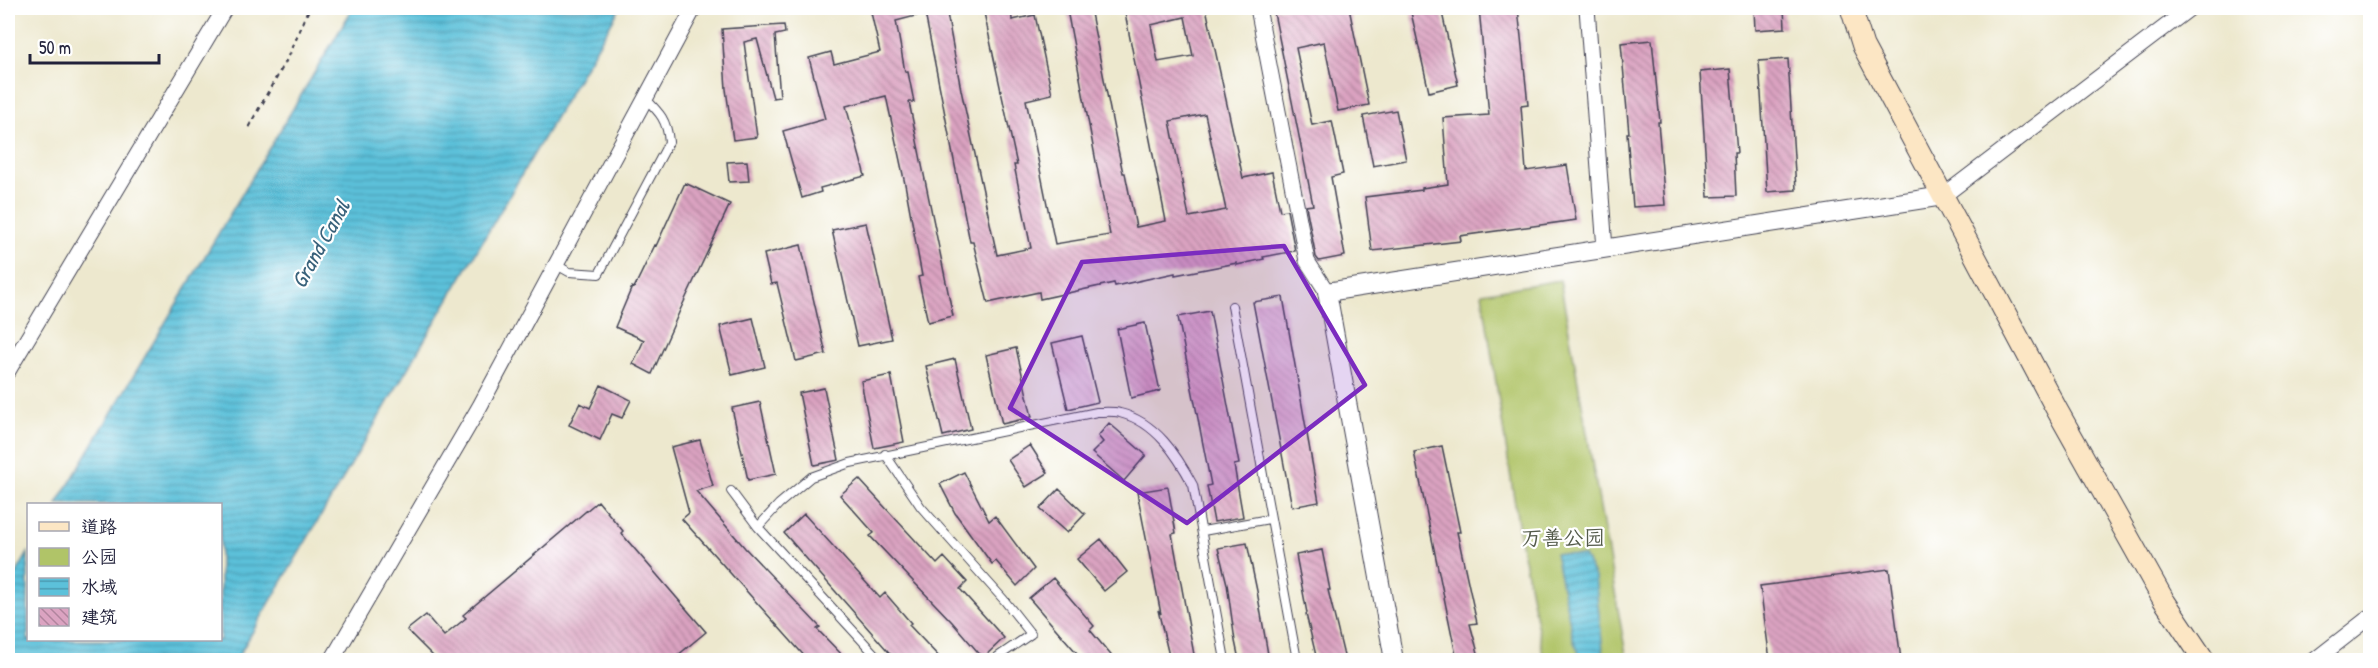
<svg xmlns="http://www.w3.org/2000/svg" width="2378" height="668" viewBox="0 0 2378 668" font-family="'Patrick Hand','LXGW WenKai TC',sans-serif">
	<defs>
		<pattern id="water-rules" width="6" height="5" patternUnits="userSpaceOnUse" patternTransform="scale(1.5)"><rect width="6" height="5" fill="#5cc1da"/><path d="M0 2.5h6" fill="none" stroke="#4c9cb2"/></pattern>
		<pattern id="building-back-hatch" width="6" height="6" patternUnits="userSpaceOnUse" patternTransform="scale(1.5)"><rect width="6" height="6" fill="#dba3c1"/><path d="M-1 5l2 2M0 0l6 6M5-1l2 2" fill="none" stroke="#b1849e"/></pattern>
	</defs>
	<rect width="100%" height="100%" fill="#fff"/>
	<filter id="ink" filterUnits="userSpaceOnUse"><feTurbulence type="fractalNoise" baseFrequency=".0167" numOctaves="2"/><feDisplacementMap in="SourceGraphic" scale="12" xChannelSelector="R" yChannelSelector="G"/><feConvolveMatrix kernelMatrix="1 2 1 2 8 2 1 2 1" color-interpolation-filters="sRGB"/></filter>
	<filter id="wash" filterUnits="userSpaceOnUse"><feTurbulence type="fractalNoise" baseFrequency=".008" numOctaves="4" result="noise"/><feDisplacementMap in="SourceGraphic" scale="24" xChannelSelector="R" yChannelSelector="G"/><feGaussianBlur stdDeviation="1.35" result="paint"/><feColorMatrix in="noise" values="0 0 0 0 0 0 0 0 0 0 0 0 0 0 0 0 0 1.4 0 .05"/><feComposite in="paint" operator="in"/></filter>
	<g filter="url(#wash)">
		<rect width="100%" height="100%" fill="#ede8ce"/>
		<path fill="#b0c468" stroke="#697352" stroke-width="1.5" d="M1560 280 1627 660H1544L1522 549 1482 293Z"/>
		<path fill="url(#water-rules)" stroke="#3f728a" stroke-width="1.5" d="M353 8H620L236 660H8V588L28 553V640H220V504H57Z
			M1555 553 1584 556 1595 577 1604 660H1582L1574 642Z"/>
		<g id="blocks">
			<path fill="url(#building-back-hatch)" fill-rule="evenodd" d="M870 8H922L923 14 896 21 905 72H908L914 102H909L953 316 928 322 918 277 922 276 905 184 886 96 846 106 865 176 820 188 821 192 802 198 783 131 825 119 809 58 831 52 834 64 880 52Z
				M924 8H946L961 90 997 255 1031 248 1014 165H1017L983 8H1011L1012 20 1035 15 1052 94 1026 100 1055 244 1110 235 1067 10 1090 8 1117 145 1123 173H1125L1136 227 1166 221 1124 8H1206L1243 178 1272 172 1280 211 1287 210 1295 251 1263 257 1264 259 1237 265V263L1175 275V273L1115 286 1114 283 1040 299 1039 292 988 303 973 242H970ZM1185 17 1193 56 1158 62 1151 25ZM1205 114 1226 210 1189 217 1170 121Z
				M1273 8H1349L1369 105 1338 111 1324 42 1296 48 1312 125 1332 121 1343 174 1331 177 1345 256 1319 261 1316 257 1306 206 1313 205Z
				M1410 8H1441L1458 85 1429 92Z
				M1479 8H1518L1528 105 1521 106 1526 171 1567 165 1576 220 1460 236 1461 241 1372 251 1365 197 1422 190V188L1448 184 1443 118 1489 115Z
				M1754 8H1784L1785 28 1755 30Z
				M784 25 785 33 775 35 780 97 773 98 757 39 744 42 757 137 733 140 726 89 722 29Z
				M1652 40 1660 122H1658L1665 205 1633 207 1627 133H1629L1621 43Z
				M1788 59 1796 190 1767 192 1759 61Z
				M1730 69 1737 153H1734L1736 196 1708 197 1700 72Z
				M1396 110 1406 160 1373 166 1363 116Z
				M747 161 749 181 729 182 727 162Z
				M685 183 730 204 681 308 652 374 633 364 644 340 615 327 632 287 634 288 655 245 656 246Z
				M866 223 892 339 858 346 832 230Z
				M801 245 826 354 796 361 777 283 771 284 764 254Z
				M1283 297 1319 502 1292 507 1253 302Z
				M1210 311 1239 464 1234 465 1243 517 1214 522 1207 486 1211 485 1178 317Z
				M753 318 765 367 732 375 720 326Z
				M1145 323 1160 391 1131 398 1117 329Z
				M1082 336 1098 402 1068 409 1052 343Z
				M1016 348 1032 417 1002 424 986 355Z
				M955 359 971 429 943 436 926 366Z
				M891 375 904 442 874 448 861 381Z
				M601 385 631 400 622 418 612 414 600 440 569 425 580 403 590 408Z
				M824 388 839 460 814 465 799 393Z
				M760 402 776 474 748 480 732 408Z
				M1109 423 1146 455 1124 481 1092 453 1103 442 1098 436Z
				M700 440 713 486 696 491 745 548 820 627 817 629 847 660H808L682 519 689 513 671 447Z
				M1030 445 1048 473 1026 487 1008 460Z
				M1442 446 1460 532H1457L1477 623 1470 624 1480 660H1457L1414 452Z
				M964 472 989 521 995 516 1034 569 1017 586 996 561 992 564 955 513 940 484Z
				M859 479 937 564 944 557 967 582 960 589 1004 638 983 658 952 622 870 536 874 533 840 495Z
				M1168 487 1176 533 1172 534 1195 660H1170L1158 610 1161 614 1137 492Z
				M1059 489 1085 514 1067 533 1040 509Z
				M598 501 623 531 621 533 706 632 672 660H437L407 630 426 615 444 636 466 618 463 615Z
				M804 514 880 598 885 593 911 623 909 625 942 660H897L894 658 784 533Z
				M1101 539 1127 572 1104 591 1077 559Z
				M1247 543 1257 591 1269 660H1239L1235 641 1227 584 1218 548Z
				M1322 550 1330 590H1328L1345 660H1317L1306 614 1307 613 1296 555Z
				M1889 569 1901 660H1770L1760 586Z
				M1053 578 1094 626 1090 630 1115 660H1083L1029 598Z"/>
		</g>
	</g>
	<g filter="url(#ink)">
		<use href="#blocks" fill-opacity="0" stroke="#404051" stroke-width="1.5"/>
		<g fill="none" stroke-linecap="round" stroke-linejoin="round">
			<g stroke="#404051" stroke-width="10">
				<path id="service" d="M555 264 569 272 599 274 669 142C667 120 660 113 645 98
					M1232 306 1297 660
					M885 454 921 507 1004 600 1031 634 993 660
					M731 491 758 527 880 660
					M758 527 779 504 811 477 850 463 1097 412C1104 412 1113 411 1120 413 1156 422 1177 455 1193 485L1225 660
					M1203 531 1269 519"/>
			</g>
			<g stroke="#404051" stroke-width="17">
				<path id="minor" d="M1258 8 1307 261 1327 292
					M1587 8 1605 249
					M1943 196 2190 8
					M8 371 225 8
					M332 660 480 406 694 8
					M2315 660 2370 617"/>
			</g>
			<g stroke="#404051" stroke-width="20">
				<path id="tertiary" d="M1394 660 1327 292 1943 196"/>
			</g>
			<g stroke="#404051" stroke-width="23">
				<path id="secondary" d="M1851 8 1863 46 2057 410 2163 599 2204 660"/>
			</g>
			<path stroke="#404051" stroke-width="3" stroke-dasharray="4.5 4.5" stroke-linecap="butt" d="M249 127 289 55 309 8"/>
			<use href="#service" stroke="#fff" stroke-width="8"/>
			<use href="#minor" stroke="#fff" stroke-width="15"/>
			<use href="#tertiary" stroke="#fff" stroke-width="18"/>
			<use href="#secondary" stroke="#fce6c4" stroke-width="21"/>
		</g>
	</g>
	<path fill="#7b2cbf" fill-opacity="0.2" stroke="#7b2cbf" stroke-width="4.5" stroke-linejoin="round" d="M1284 246 1365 385 1187 523 1010 408 1082 262Z"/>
	<g text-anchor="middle" stroke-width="4.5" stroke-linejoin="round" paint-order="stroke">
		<g font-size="21" fill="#545b4b" stroke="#fff">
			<text x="1563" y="545">万善公园</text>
		</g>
		<g font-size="22" font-style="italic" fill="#39627b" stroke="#fff">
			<text transform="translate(320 244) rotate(-61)" y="8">Grand Canal</text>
		</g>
	</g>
	<rect width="2378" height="668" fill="none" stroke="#fff" stroke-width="30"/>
	<rect x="27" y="503" width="195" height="138" fill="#ffffff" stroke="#a7a7b1" stroke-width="1.5"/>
	<rect x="39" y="522" width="30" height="9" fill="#fce6c4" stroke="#a7a7b1" stroke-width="1.5"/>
	<text x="81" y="533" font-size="18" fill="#22223b">道路</text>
	<rect x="39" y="548" width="30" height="18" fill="#b0c468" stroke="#a7a7b1" stroke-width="1.5"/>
	<text x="81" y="563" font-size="18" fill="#22223b">公园</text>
	<rect x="39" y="578" width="30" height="18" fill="url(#water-rules)" stroke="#a7a7b1" stroke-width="1.5"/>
	<text x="81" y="593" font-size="18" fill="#22223b">水域</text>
	<rect x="39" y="608" width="30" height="18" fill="url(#building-back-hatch)" stroke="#a7a7b1" stroke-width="1.5"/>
	<text x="81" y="623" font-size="18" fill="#22223b">建筑</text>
	<path d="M30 54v9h129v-9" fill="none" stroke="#22223b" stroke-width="3"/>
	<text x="39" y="54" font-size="18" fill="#22223b" stroke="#ffffff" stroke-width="4.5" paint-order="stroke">50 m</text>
</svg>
